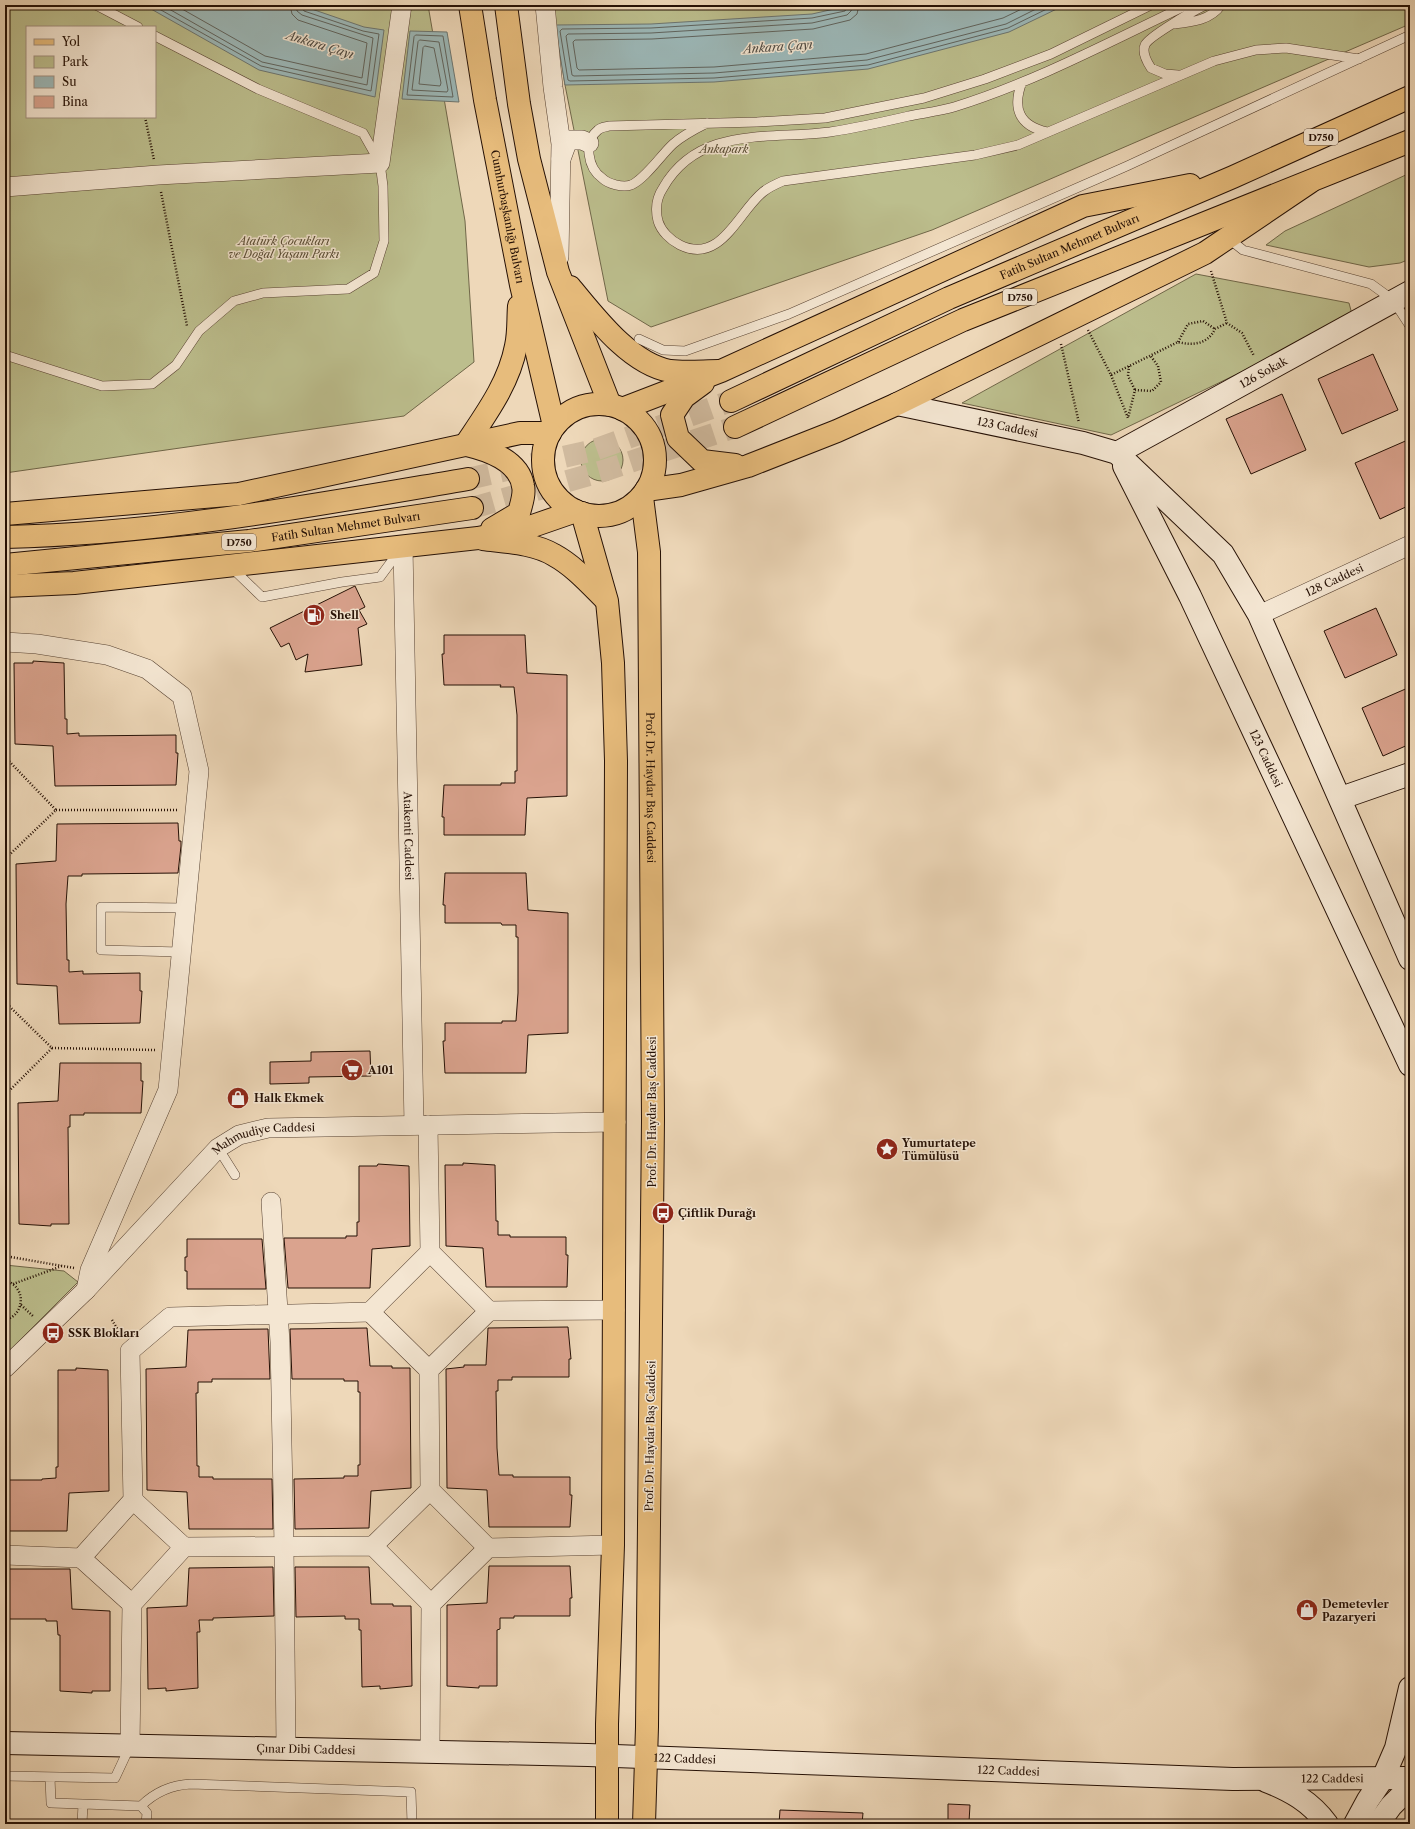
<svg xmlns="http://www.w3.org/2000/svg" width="1415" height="1829" viewBox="0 0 1415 1829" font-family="'Libre Caslon Text',serif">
	<rect width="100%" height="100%" fill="#eed8b9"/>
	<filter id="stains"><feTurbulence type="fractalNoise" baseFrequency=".005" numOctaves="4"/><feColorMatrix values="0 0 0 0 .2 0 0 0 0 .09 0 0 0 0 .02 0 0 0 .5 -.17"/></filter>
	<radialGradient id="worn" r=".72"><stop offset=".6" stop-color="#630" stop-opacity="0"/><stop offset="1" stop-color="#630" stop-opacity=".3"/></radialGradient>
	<path fill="#bcbe8d" stroke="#706749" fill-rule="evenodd" d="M5 5H428L465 221 474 362 404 416 5 473ZM27 27H155V117H27Z
		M553 5H1410V24L932 230 651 327 608 301 565 85Z
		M1410 173V259L1400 263 1369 267 1266 245 1285 231Z
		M1196 274 1349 303 1353 318 1111 435 962 403Z
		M581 460a21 21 0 1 1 42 0a21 21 0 1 1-42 0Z
		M5 1265 64 1271 78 1282 5 1355Z"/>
	<path fill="#9cb8b8" stroke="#6c7570" d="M144 5H300L364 27 384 30 375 97 259 70Z
		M852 5H1065L1009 32 868 69 714 82 565 85 555 25 651 24 812 14Z
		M410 31 447 32 459 102 402 99Z"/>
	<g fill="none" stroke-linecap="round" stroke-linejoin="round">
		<path stroke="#60645e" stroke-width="1" d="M152 5 261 66 371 91 379 34 363 31 304 11 301 5
			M162 5 262 62 367 85 373 38 302 15 297 11 296 5
			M175 5 265 56 362 78 367 43 298 20 292 14 290 5
			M848 5 845 11 812 18 651 28 562 29 560 31 568 80 570 81 714 78 868 65 1008 28 1055 5
			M853 5 851 11 847 15 812 23 651 33 568 34 566 36 572 75 574 76 714 73 867 60 1006 24 1044 5
			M859 5 857 14 850 20 813 29 652 39 575 40 573 42 577 68 579 70 714 67 866 54 1003 18 1030 5
			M416 35 443 36 453 97 407 95 414 37Z
			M420 40 439 42 448 90 447 92 412 90 418 42Z
			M425 46 434 48 441 83 440 86 419 84 423 48Z"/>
	</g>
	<path fill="#daa38e" stroke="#251005" d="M1373 354 1398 410 1342 434 1318 379Z
		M1282 394 1306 450 1251 474 1226 419Z
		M1410 439V505L1380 519 1355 463Z
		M355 586 365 607 359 610 367 624 358 628 362 665 305 672 308 654 296 660 289 643 281 647 270 628Z
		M1376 608 1397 655 1345 678 1324 631Z
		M444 635H525L527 673 567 675V796L527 798 525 835H444V817H442L444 785H501V783H515V771H517V715L514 687H500L501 685H444L442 654H444Z
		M33 661 64 663 65 719H67V734L79 733V736L176 735V753H178L176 785 55 786 53 746 15 744 14 663H33Z
		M1410 687V744L1383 756 1362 708Z
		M178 823 179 841H181V846L178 873 82 874V876H68L66 904 67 960H69V972L83 971V974L140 973V991H142L140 1023 59 1024 57 986 17 984 16 864 56 861 57 824Z
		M445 873H526L528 910 568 913V1033L528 1035 526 1073H445L443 1041H445V1023H502V1021H516L518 993V937H516V925H502L501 923H445V905H443Z
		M370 1051 371 1076 309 1077V1083L270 1084V1062L311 1061V1052Z
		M60 1063H141V1081H143L141 1113H84V1115H70V1127H68L69 1224H51V1226L19 1224 18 1103 58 1101Z
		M463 1163 495 1165 496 1221H498V1235H510V1237H566V1255H568L567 1287H486L483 1248 446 1246 445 1165H463Z
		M378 1164 409 1166 410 1246 372 1249 370 1288H288L284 1238H346V1236H357V1222H359V1166H377Z
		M187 1239H262L266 1289H187V1271H185V1257H187Z
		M568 1327 571 1359H569V1377H512V1380H498V1391H496L497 1448 499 1475H513V1477H570V1495H572L570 1527H489L487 1490 447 1488 446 1369 464 1367V1365H486L488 1328Z
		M367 1328 370 1366H392V1368H410L411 1488 371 1491 369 1528 295 1529 294 1479 344 1478V1476H358V1465H360V1392H358V1381H344V1379H292L290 1329Z
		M268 1329 270 1379H212V1382H198V1393H196L197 1466H199V1477H213V1479H272L273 1529H189L187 1492 147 1490 146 1369 186 1367 188 1330Z
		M76 1368 108 1370 109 1491 69 1493 67 1531H5V1480H42V1479L56 1478V1467H58V1370H76Z
		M489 1566H570L572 1598H570V1616H514V1618H500V1629L497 1630V1686H479V1688L447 1686V1605L487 1603Z
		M273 1567 274 1616 213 1618V1620H199L200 1632H197L198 1688 166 1691V1688L148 1689 147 1608 187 1606 189 1568Z
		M295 1567H369L371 1604H393V1606H411L412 1686 380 1689V1686L362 1687 361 1630H359V1619H345V1616L296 1617Z
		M5 1569H70L72 1609 110 1611V1691H92V1693L60 1691V1635H58L57 1621H46V1619H5Z
		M948 1804 970 1805 969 1822H948Z
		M780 1810 863 1813 862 1824H779Z"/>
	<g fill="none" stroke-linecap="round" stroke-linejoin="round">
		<path stroke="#d0ba9e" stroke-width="22" stroke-dasharray="22 11" stroke-linecap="butt" d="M468 479 594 450 731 401
			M472 508 603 471 735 427"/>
		<g stroke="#574232" stroke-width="10">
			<path id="lane" d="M96 5 138 27
				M1187 5C1111 41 1035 82 954 107 940 111 924 113 909 116 883 122 856 128 830 132 769 140 699 125 663 188 657 197 655 209 658 221 661 231 670 240 680 245 721 265 738 212 763 192 769 187 776 184 783 181L975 155 1018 145 1214 61 1256 50 1286 48 1359 59
				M1175 24C1192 22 1211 20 1221 5
				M1178 75 1165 74 1151 68C1147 62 1142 52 1145 45 1148 37 1196 9 1206 5
				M1022 82C1012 108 1019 126 1047 132
				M707 123C695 129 683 135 673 144 661 155 645 179 631 185 623 188 608 184 602 178 588 168 583 142 598 130 601 127 606 127 609 126L757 122 825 118 924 98 985 79 1051 54 1151 5
				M1228 238 1243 250 1371 284 1393 300 1410 326
				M639 339 663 350 685 351 789 314 1127 166 1410 35
				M5 355 102 386 152 384 176 365 199 331 234 301 263 293 348 289 374 273 384 241 383 186 380 163 363 133 258 89 155 36
				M231 567 262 597 342 582 380 577 400 550
				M181 952 101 950V907L186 908
				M218 1148 235 1175
				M5 1776 115 1778 130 1746
				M50 1777 51 1803 83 1804
				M141 1806C155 1792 171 1785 191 1784L411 1792 412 1824
				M82 1824 83 1804 141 1806 147 1813 146 1824"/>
		</g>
		<g stroke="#574232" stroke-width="20">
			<g id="street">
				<path d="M545 5 553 87 561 144 559 257"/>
				<path d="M561 159 568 140H582L589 143"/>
				<path d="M5 187 158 175 380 163 402 5"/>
				<path id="s1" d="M403 546 414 1125"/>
				<path id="s2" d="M1259 615 1410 545"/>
				<path d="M5 642 37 644 107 655 147 669 182 696 199 771 168 1090 90 1270 86 1290"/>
				<path d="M428 1125 430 1252 489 1311 429 1370 430 1490 488 1548"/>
				<path d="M271 1202 280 1342 284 1546 286 1749"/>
				<path d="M489 1311 615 1310"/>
				<path id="s3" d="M5 1368 86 1290 218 1148 239 1135 268 1128 616 1122"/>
				<path d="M429 1370 370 1312 430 1252"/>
				<path d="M133 1500 184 1547"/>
				<path d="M373 1546 430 1490"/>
				<path d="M5 1555 81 1558"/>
				<path d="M132 1604 81 1558 133 1500 130 1351 170 1317 370 1312"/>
				<path d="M130 1746 132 1604 184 1547 373 1546 431 1604"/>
				<path d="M430 1752 431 1604 488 1548 613 1545"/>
			</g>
		</g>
		<g stroke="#251005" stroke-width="24">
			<g id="secondary">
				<path id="s4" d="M897 404 1083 443 1117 453 1223 554 1259 615 1410 959"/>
				<path id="s5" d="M1117 453 1410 292"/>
				<path id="s6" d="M1124 466 1190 596 1410 1065"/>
				<path d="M1341 798 1410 774"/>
				<path id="s7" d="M5 1743 588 1755 1233 1779 1410 1778"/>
				<path d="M1266 1781C1290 1790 1311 1802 1327 1824"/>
				<path d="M1355 1824 1368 1800 1383 1778 1396 1748 1410 1688"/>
				<path d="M1378 1824 1391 1806 1410 1787"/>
			</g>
		</g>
		<g stroke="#251005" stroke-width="24">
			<g id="primary">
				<path id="s8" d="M470 5 485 100 521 285 554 426"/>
				<path d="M506 5 519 104 529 159 558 272 610 405"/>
				<path d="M570 287C595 317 630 364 670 371 686 373 704 371 719 371"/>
				<path d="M466 444C486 414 509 383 516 346 519 333 518 319 519 306"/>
				<path id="s9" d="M642 497 649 552 653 1119 647 1727 644 1824"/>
				<path d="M582 513 607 601 613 663 616 761 613 1545 607 1724V1824"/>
				<path d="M483 539C506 542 534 543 554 555 574 566 589 583 605 599"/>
			</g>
		</g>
		<g stroke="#251005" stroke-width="24">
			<g id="highway">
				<path d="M703 383 684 397 672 415 678 438 702 461 735 465"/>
				<path id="s10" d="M731 401 949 298 1233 177 1410 97"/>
				<circle cx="599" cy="460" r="56"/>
				<path d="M622 409 721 371 1083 206 1190 185"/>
				<path d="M735 427 963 320 1410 141"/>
				<path d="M467 445C488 450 519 460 523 486 525 494 521 505 519 513L492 529"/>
				<path d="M646 490 681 485 748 466 837 431 897 404 1205 253 1310 182"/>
				<path d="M5 514 239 494 520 433H550"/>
				<path d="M5 537C161 534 315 505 468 479"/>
				<path id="s11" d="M5 565 249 541 472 508"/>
				<path d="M5 586 74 583 478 538 524 529 576 511"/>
			</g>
		</g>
		<path stroke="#251005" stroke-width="2.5" stroke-dasharray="1 2" stroke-linecap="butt" d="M145 117 154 160
			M161 192 187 326
			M1211 271 1227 323 1242 333 1254 356
			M1088 330 1111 375 1178 342C1193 346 1208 344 1215 329L1227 323
			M1178 342 1188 324 1203 321 1215 329
			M1061 344 1079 423
			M1129 366 1128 376 1135 390
			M1111 375 1128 418 1135 390 1152 391 1161 382 1158 366 1150 355
			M5 757 56 810 5 859
			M56 810H179
			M5 1002 52 1048 5 1095
			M52 1048 155 1050
			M5 1256 74 1268
			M5 1281C26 1285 26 1315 5 1320
			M13 1284 62 1266
			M21 1305 34 1317
			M112 1320 122 1337"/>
		<use href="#lane" stroke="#f4e6d2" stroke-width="9"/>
		<use href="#street" stroke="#f4e6d2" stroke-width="19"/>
		<use href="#secondary" stroke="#f4e6d2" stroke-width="22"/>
		<use href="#primary" stroke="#e7bc7c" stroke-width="22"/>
		<use href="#highway" stroke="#e7bc7c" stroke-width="22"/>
	</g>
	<defs>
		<g id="fuel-disc" transform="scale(1.15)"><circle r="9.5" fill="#8f2418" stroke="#f4e6d2"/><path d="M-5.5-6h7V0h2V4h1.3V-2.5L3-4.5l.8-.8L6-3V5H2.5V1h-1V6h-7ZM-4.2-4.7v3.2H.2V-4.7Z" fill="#fff"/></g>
		<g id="supermarket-disc" transform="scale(1.15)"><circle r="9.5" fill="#8f2418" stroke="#f4e6d2"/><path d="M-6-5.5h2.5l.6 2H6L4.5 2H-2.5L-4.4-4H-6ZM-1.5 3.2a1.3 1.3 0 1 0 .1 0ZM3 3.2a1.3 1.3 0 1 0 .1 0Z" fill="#fff"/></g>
		<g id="shop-disc" transform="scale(1.15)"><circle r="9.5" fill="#8f2418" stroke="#f4e6d2"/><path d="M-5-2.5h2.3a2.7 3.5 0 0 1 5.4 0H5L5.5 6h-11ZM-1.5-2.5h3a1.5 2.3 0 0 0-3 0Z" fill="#fff"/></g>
		<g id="sight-disc" transform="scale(1.15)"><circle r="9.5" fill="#8f2418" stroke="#f4e6d2"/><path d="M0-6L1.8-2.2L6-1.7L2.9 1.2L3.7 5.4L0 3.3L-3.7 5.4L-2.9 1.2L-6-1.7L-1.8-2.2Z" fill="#fff"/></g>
		<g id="bus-disc" transform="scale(1.15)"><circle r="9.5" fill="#8f2418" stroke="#f4e6d2"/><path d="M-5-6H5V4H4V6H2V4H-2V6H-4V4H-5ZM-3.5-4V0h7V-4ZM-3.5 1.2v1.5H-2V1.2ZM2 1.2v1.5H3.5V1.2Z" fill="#fff"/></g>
	</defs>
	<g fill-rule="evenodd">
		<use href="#fuel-disc" x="314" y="615"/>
		<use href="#supermarket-disc" x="352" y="1070"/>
		<use href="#shop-disc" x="238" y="1098"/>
		<use href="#sight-disc" x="887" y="1149"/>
		<use href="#bus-disc" x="663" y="1213"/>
		<use href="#bus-disc" x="53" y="1333"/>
		<use href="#shop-disc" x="1307" y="1610"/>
	</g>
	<g text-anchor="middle" stroke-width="3" stroke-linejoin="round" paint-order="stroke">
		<g fill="#f4e6d2" stroke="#635042" stroke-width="1">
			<rect x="1304" y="129" width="34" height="16" rx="3"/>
			<rect x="1003" y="289" width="34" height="16" rx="3"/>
			<rect x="222" y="534" width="34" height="16" rx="3"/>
		</g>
		<g font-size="10" font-weight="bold" fill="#251005">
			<text x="1321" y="141">D750</text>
			<text x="1020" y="301">D750</text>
			<text x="239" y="546">D750</text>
		</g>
		<g font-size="11" font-style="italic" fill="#5a4d35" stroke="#f4e6d2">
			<text x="724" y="153">Ankapark</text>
			<text x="284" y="245">Atatürk Çocukları<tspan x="284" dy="13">ve Doğal Yaşam Parkı</tspan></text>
		</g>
		<g font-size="11" fill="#251005" stroke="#f4e6d2">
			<text dy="4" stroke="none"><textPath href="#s8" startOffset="215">Cumhurbaşkanlığı Bulvarı</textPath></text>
			<text dy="4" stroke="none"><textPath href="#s10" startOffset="372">Fatih Sultan Mehmet Bulvarı</textPath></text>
			<text dy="4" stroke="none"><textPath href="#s5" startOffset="167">126 Sokak</textPath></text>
			<text dy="4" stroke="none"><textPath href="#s4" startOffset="113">123 Caddesi</textPath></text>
			<text dy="4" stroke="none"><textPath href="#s11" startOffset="343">Fatih Sultan Mehmet Bulvarı</textPath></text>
			<text dy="4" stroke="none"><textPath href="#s2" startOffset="83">128 Caddesi</textPath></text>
			<text dy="4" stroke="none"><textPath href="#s6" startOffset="325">123 Caddesi</textPath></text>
			<text dy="4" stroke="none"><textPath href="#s9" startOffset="291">Prof. Dr. Haydar Baş Caddesi</textPath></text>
			<text dy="4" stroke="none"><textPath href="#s1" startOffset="290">Atakenti Caddesi</textPath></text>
			<text transform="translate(652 1112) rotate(-90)" y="4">Prof. Dr. Haydar Baş Caddesi</text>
			<text dy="4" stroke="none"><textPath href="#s3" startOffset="354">Mahmudiye Caddesi</textPath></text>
			<text transform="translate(650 1436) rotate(-89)" y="4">Prof. Dr. Haydar Baş Caddesi</text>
			<text dy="4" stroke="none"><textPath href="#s7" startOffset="301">Çınar Dibi Caddesi</textPath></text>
			<text dy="4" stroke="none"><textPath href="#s7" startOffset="680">122 Caddesi</textPath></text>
			<text dy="4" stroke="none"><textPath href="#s7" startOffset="1004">122 Caddesi</textPath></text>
			<text dy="4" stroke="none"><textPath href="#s7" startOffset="1328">122 Caddesi</textPath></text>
		</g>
		<g font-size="11" font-weight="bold" fill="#251005" stroke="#f4e6d2" text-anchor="start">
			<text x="330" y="619">Shell</text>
			<text x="368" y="1074">A101</text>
			<text x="254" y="1102">Halk Ekmek</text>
			<text x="902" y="1147">Yumurtatepe<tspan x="902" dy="13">Tümülüsü</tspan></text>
			<text x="678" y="1217">Çiftlik Durağı</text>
			<text x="68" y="1337">SSK Blokları</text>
			<text x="1322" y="1608">Demetevler<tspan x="1322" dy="13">Pazaryeri</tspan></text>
		</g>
		<g font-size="12" font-style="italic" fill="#4f4b44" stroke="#f4e6d2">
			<text transform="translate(320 45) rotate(17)" y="4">Ankara Çayı</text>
			<text transform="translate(778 47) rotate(-4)" y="4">Ankara Çayı</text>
		</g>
	</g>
	<rect width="1415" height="1829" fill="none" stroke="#eed8b9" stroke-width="20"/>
	<rect x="6" y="6" width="1403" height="1817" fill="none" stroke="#251005" stroke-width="2"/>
	<rect x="10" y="10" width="1395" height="1809" fill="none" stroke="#251005"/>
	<rect x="26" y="26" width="130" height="92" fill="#f4e6d2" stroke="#a19080"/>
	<rect x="34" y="39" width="20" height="6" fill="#e7bc7c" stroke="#a19080"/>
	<text x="62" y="46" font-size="12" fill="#251005">Yol</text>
	<rect x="34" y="56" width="20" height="12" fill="#bcbe8d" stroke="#a19080"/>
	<text x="62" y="66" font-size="12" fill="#251005">Park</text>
	<rect x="34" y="76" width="20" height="12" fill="#9cb8b8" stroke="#a19080"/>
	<text x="62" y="86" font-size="12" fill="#251005">Su</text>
	<rect x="34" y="96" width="20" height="12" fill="#daa38e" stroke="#a19080"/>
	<text x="62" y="106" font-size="12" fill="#251005">Bina</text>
	<rect width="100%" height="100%" filter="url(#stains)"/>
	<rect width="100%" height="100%" fill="url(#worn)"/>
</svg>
